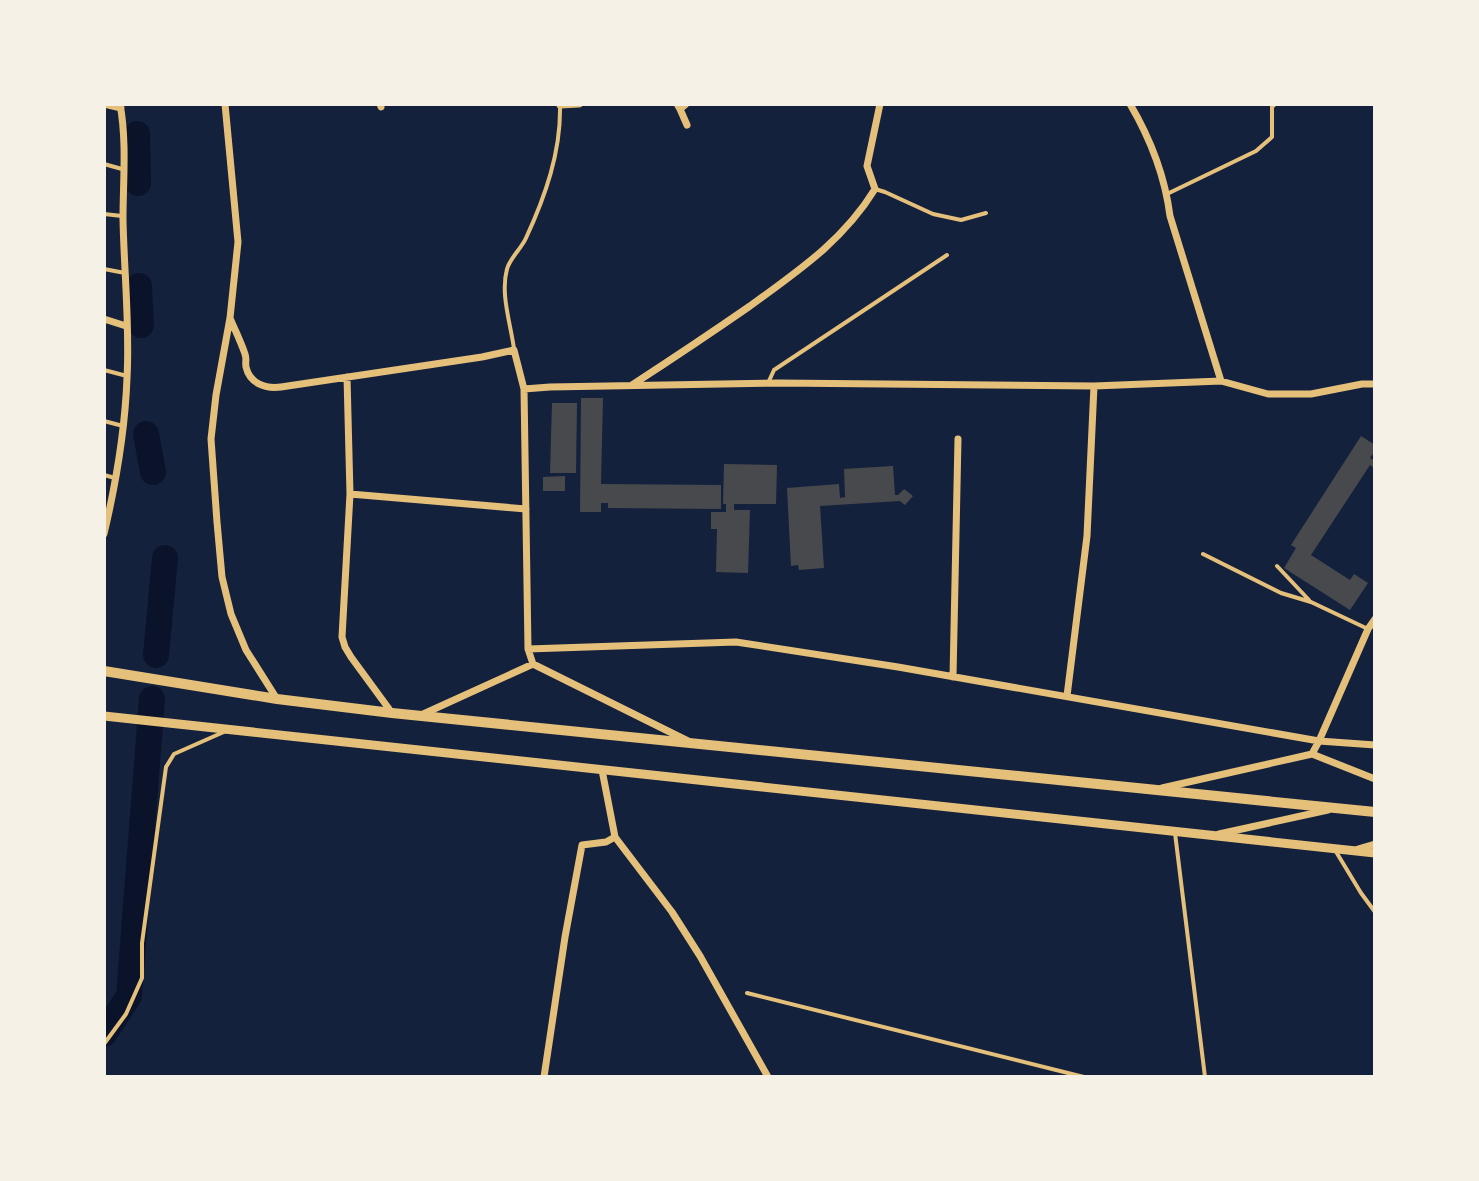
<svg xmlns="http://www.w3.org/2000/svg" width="1479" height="1181" viewBox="0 0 1479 1181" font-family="'Noto Sans',sans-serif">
	<rect width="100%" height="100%" fill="#14213d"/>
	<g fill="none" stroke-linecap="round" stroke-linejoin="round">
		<path stroke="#0b132b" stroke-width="26" d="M137 134 138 183
			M139 286 141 325
			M146 434 153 472
			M156 655 165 558
			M104 1034 129 996 152 699"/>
	</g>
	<path fill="#48494c" d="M581 398H603L601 484 721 485V509L608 508V503H601V512H580Z
		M552 403H577L576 473H550Z
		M1361 436 1375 445V451L1370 458 1375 461V469L1370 465 1311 555 1350 580 1354 574 1368 583 1350 610 1284 568 1296 548 1291 545Z
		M724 464 777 465 776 504H734V510H750L748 573 716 572 717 529H711V512H726V504H723Z
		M893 466 895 495H898L904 489 913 496 905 505 900 501 820 506 824 568 799 570 798 565 791 566 787 488 839 484 840 498 845 497 844 469Z
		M565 476V491H543V477Z"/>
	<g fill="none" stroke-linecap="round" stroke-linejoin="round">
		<path stroke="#e5c07b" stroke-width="4" d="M104 164 122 169
			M875 189 885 192 933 214 961 220 986 213
			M1167 194 1256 151 1272 137V107L1275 104
			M104 214 122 216
			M104 269 125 273
			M514 349C511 325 500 294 507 269 510 258 521 249 526 238 545 197 561 152 560 106
			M104 370 127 376
			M769 381 774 370 947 255
			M104 421 123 426
			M104 475 115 478
			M1203 554 1281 593 1311 602 1368 629
			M1277 566 1309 600
			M1175 833 1205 1077
			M1335 850 1361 893 1375 912
			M747 993 1084 1077
			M104 1044 126 1014 142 978V943L166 767 174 754 226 731"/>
		<path stroke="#e5c07b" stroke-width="7" d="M104 104 121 108
			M225 104 238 242 230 318 216 395 211 439 217 522 222 577 231 614 246 650 277 699
			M380 104 381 107
			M677 104 680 109 686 104
			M1130 104C1150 138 1165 177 1170 216L1221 381
			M560 105 579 104
			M680 109 687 125
			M230 318C235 330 241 342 245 354 247 361 245 360 246 367 250 384 266 389 281 387L482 357 514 350 524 389
			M104 319 126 326
			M347 377 350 494 342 637 345 647 351 657 392 713
			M632 385C672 359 711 333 750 306 798 271 843 241 875 189L867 166 880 104
			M350 494 526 509
			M104 534C116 483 125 431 127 378 130 325 124 272 123 219 123 181 127 142 120 104
			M1375 619 1368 629 1319 741 1375 745
			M528 649 736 642 898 667 1319 741 1312 754 1375 779
			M533 664 528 649 524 389 550 387 778 383 1094 386 1221 381 1268 394H1311L1362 384H1375
			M953 677 958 439
			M1067 696 1087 536 1094 386
			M421 715 533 664 688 741
			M602 770 615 837 672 912 700 956 768 1077
			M1162 788 1312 754
			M1219 834 1328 810
			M1358 849 1375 844
			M544 1077 565 937 582 845 606 842 615 837"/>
		<path stroke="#e5c07b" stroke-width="9" d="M104 716 1375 853"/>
		<path stroke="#e5c07b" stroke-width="10" d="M104 671 277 699 392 713 1375 812"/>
	</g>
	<rect width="1479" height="1181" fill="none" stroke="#f6f1e7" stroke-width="212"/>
</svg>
